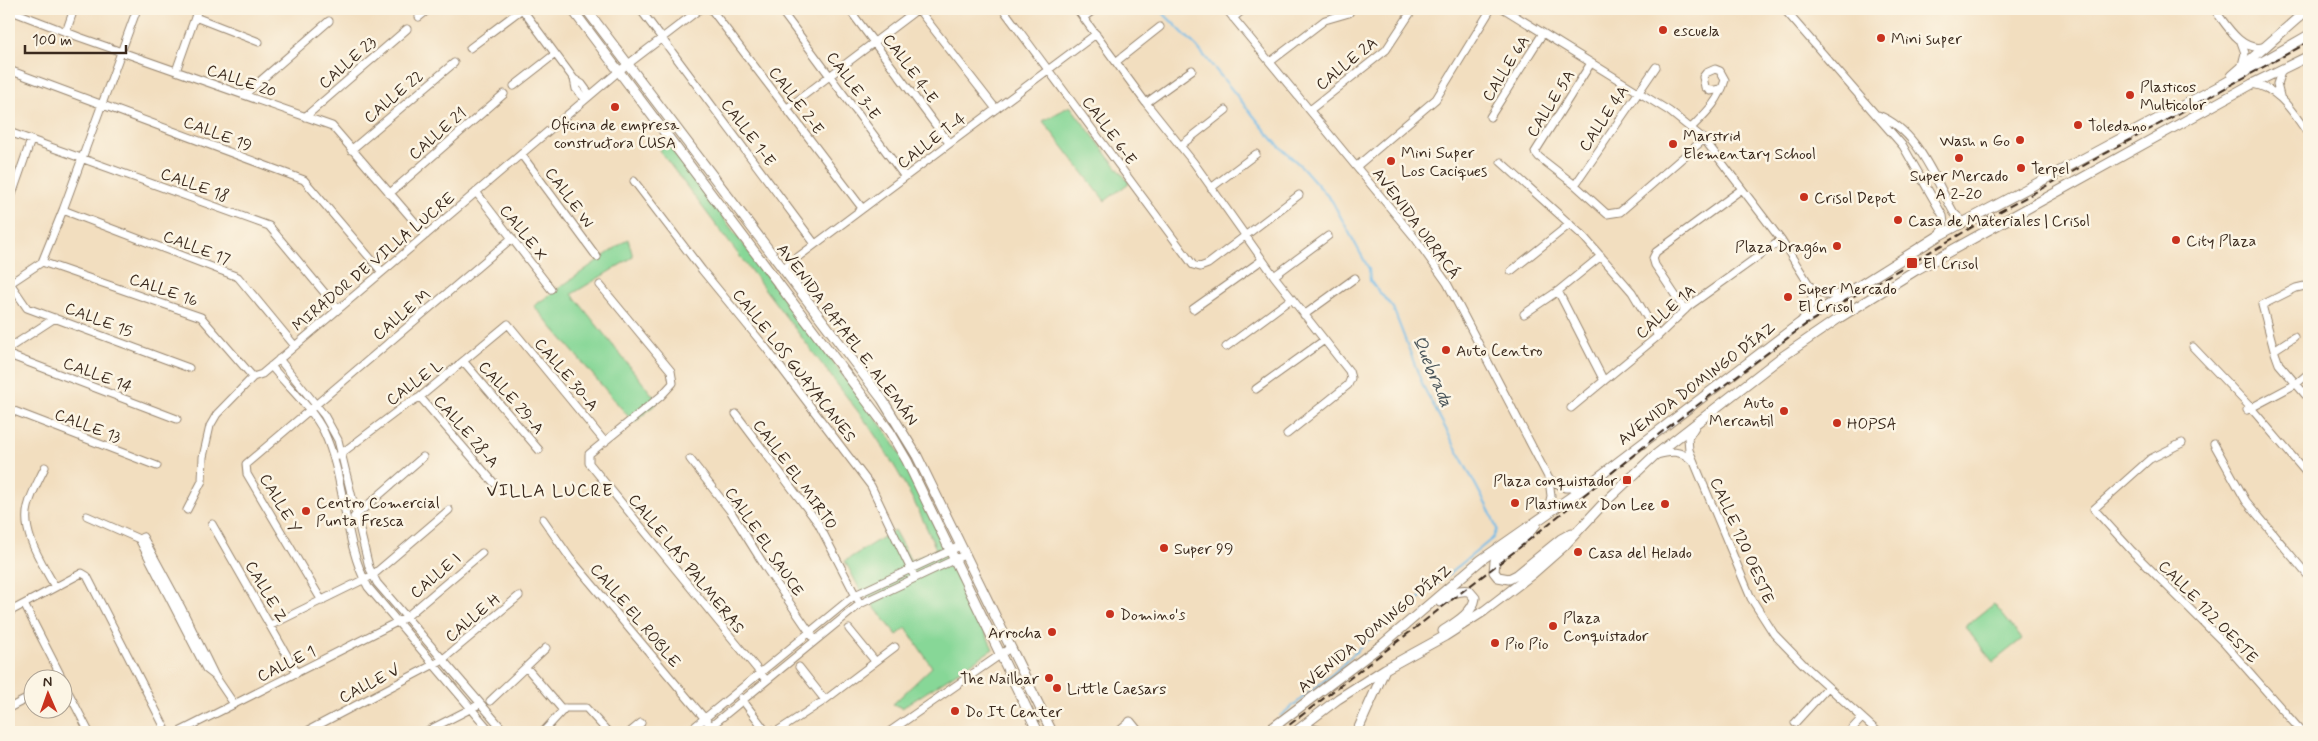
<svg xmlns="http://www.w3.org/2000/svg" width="2318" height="741" viewBox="0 0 2318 741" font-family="Mynerve,sans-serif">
	<rect width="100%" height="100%" fill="#fcf5e5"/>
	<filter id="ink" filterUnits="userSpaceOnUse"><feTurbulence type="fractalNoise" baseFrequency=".02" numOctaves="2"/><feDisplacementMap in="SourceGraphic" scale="10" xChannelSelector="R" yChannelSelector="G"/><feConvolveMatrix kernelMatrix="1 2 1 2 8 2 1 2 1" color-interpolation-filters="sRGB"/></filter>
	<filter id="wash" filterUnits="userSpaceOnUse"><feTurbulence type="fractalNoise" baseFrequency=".0096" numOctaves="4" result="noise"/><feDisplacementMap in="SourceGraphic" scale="20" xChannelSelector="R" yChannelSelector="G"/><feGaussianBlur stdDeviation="1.12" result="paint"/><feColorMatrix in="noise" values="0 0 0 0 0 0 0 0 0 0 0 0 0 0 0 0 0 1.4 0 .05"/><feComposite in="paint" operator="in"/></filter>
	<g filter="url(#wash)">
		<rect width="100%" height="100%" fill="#f2debf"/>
		<path fill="#87d797" stroke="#61805a" d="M1070 106 1129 183 1105 201 1043 121Z
			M667 144 890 437 907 466 993 649 902 708 893 704 932 667 906 628 897 635 860 590 845 561 894 530 911 561 936 549C917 504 896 466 869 426L659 150Z
			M628 239 633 257 572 294 658 402 634 423 534 306Z
			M1994 604 2022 639 1993 662 1965 627Z"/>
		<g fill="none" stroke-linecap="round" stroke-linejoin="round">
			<path stroke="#70bbe9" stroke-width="2" d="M1159 9 1197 47 1275 142 1303 168 1332 201 1369 269 1370 281 1393 308 1423 386 1491 514 1497 529 1493 538 1368 640 1334 673 1280 716"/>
		</g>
	</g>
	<g filter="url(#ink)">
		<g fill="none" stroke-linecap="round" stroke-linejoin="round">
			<g stroke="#96846e" stroke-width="9">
				<path id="minor" d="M522 9 574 79 582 84 590 95
					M640 9 815 244
					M711 9 862 208
					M780 9 905 177
					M849 9 949 143
					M918 9 996 109
					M1003 9 1193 265 1200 267 1208 264 1299 195
					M1077 9 1146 103 1194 163 1274 276 1349 371 1351 378 1348 385 1287 434
					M1226 9 1415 238 1447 283 1549 479 1551 496 1547 513
					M1504 9 1669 111 1704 139 1781 240 1812 289 1826 295 1843 294
					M1784 9 1903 146 1943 216 1944 223 1940 235
					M2214 9C2226 24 2240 51 2263 47
					M9 10 79 37 332 126 426 235
					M195 17 259 42
					M419 17 429 9
					M1084 17 1095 9
					M1233 18 1244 9
					M66 32 74 9
					M2241 42 2245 53 2242 65
					M470 48 522 9
					M1117 61 1160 27
					M1270 62 1325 20 1349 13 1351 9
					M1591 63 1535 152 1539 157 1575 185 1607 214 1620 212 1704 139
					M9 70 304 180 382 272
					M176 71 198 9
					M574 79 576 89 585 99
					M2252 84C2280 88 2293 113 2309 135
					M514 86 555 54
					M244 95 329 21
					M2280 96 2277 84 2282 69
					M1146 103 1192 70
					M786 109 918 9
					M1310 110 1386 50 1413 9
					M1878 115C1918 130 1934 178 1954 213L1964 222
					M305 117 407 29
					M1490 117 1543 33
					M1692 127C1707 112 1719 101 1725 80L1720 71 1715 69 1706 73 1703 77 1705 87 1710 91 1720 89
					M9 132 269 226 338 309
					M1180 146 1226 110
					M351 150 454 63
					M521 154 597 257
					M1501 162 1584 237 1632 292 1658 336
					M1357 166 1436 99 1491 9
					M634 181 702 270 766 348 871 486 915 578
					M1575 185 1656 67
					M1211 188 1256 154
					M476 192 551 289
					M389 194 504 94
					M9 203 31 140
					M63 210 238 277 295 346
					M42 262 201 317 253 377
					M782 269 1096 34
					M1511 271 1570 224
					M1274 276 1328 236
					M10 283 27 308 189 368
					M9 284 42 262 63 210 137 9
					M600 285 671 371 673 383 661 396 589 454V463L766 680
					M2309 285 2296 288 2262 305 2274 350 2279 364 2309 399
					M1558 291 1604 381
					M1193 309 1262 260
					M1685 310 1655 265 1653 258 1656 252 1742 189
					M1524 314 1558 291 1601 256
					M1304 315 1355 278
					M1802 320 1812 304V289
					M1226 347 1291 299
					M2193 347 2251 408 2309 476
					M9 348 55 318
					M2274 350 2294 337
					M9 355 177 419
					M279 359 324 415 338 440 369 567 377 583 505 732
					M464 362 539 450
					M271 366C288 387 312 408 324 432 346 479 343 542 368 587L491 732
					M1256 389 1323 341
					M420 397 494 483
					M1571 408 1658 336 1689 306 1781 240
					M9 409 157 466
					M2247 410 2296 384 2309 373
					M736 414 818 523 860 604
					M1695 427 1688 438 1689 450 1751 598 1774 634 1804 665 1878 732
					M2182 443 2150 459 2094 509 2132 551 2223 642 2302 732
					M2214 444 2246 501 2309 577
					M1657 455C1670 451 1681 450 1691 460
					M338 456 404 406 420 397 508 324 605 442
					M690 459 731 512 766 568 815 640
					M45 467C39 480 31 493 28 507 21 534 43 564 55 587
					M1549 479 1565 488H1584
					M187 510 202 481 203 457 210 426 217 414 253 377 262 374 619 71 700 9
					M87 516 139 539 206 669 215 676
					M354 517 423 457
					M543 519 570 558 711 726
					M212 524 297 673
					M139 539 143 537 182 609 215 676 234 704
					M322 601 247 474 246 464 512 238
					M24 604 62 678
					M9 612 82 573 87 576 167 732
					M271 625 373 575 449 510
					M849 629 875 661
					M526 667 561 708H586L608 732
					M799 667 825 700
					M62 680 89 732
					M741 698 765 730 776 732 825 700 895 647
					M490 701 546 648
					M9 708 32 696
					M1795 723 1828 687
					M309 730 442 660 519 596
					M179 732 405 618 482 553
					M425 732 480 704
					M543 732 565 708
					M630 732 641 723
					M688 732 855 595 960 546
					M704 732 860 604 964 555
					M889 732 1010 648
					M1118 732 1130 722
					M1849 732 1862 718"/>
			</g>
			<g stroke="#96846e" stroke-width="11">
				<path id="major" d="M572 9 890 432 907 461 1038 732
					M586 9 882 399 917 456 1052 732
					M2232 76 2308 9
					M1536 524 1526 536 1495 561 1494 572 1498 577 1509 579 1517 575 1561 539 1572 533
					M1440 602C1450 595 1457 589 1469 591L1475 598C1473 613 1455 623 1443 631
					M1130 722 1138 732
					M1267 732 1383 644 1481 560 1584 488 1800 323 1940 235 2225 83 2309 35
					M1295 732 1338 699 1385 669 1445 636 1484 611 1531 575 1564 546 1602 505 1654 456 1779 359 1839 318 1916 270 2252 84 2309 56
					M1297 732 1309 729 1323 732
					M1357 732 1385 669"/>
			</g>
			<use href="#minor" stroke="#fff" stroke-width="7"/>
			<use href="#major" stroke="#fff" stroke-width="9"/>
			<path stroke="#3b2a1e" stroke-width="2" stroke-dasharray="8 4" stroke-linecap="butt" d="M1280 732 1519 548 1663 431 1809 322 1988 218 2309 42"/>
		</g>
	</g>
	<g fill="#c8321e" stroke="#fcf5e5" stroke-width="2">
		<circle cx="1663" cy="30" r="5"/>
		<circle cx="1881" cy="38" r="5"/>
		<circle cx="2130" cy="95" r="5"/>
		<circle cx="615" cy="107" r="5"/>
		<circle cx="2078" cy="125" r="5"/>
		<circle cx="2020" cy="140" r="5"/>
		<circle cx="1673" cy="144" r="5"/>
		<circle cx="1959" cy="158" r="5"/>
		<circle cx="1391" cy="161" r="5"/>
		<circle cx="2021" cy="168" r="5"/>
		<circle cx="1804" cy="197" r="5"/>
		<circle cx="1898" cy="220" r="5"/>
		<circle cx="2176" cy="240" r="5"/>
		<circle cx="1837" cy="246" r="5"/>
		<rect x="1906" y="257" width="12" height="12" rx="2.5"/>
		<circle cx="1788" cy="297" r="5"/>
		<circle cx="1446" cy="350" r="5"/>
		<circle cx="1784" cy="411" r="5"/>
		<circle cx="1837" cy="423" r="5"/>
		<rect x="1622" y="475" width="10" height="10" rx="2.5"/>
		<circle cx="1515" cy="503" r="5"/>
		<circle cx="1665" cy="504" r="5"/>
		<circle cx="306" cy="511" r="5"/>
		<circle cx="1164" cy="548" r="5"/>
		<circle cx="1578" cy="552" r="5"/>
		<circle cx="1110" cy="614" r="5"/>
		<circle cx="1553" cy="626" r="5"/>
		<circle cx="1052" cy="632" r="5"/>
		<circle cx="1495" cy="643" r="5"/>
		<circle cx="1049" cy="678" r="5"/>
		<circle cx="1057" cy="688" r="5"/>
		<circle cx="955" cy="711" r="5"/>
	</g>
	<g text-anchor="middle" stroke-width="5" stroke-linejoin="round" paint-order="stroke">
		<g font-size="16" fill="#3b2a1e" stroke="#fcf5e5" text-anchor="start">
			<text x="1673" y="36">escuela</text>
			<text x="1891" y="44">Mini super</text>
			<text x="2140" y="92">Plasticos<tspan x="2140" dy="18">Multicolor</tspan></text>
			<text x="615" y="130" text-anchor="middle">Oficina de empresa<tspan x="615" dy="18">constructora CUSA</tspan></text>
			<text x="2088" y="131">Toledano</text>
			<text x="1683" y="141">Marstrid<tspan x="1683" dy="18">Elementary School</tspan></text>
			<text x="2010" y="146" text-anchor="end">Wash n Go</text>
			<text x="1401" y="158">Mini Super<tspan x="1401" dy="18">Los Caciques</tspan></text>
			<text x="2031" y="174">Terpel</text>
			<text x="1959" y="181" text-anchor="middle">Super Mercado<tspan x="1959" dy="18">A 2-20</tspan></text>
			<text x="1814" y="203">Crisol Depot</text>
			<text x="1908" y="226">Casa de Materiales | Crisol</text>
			<text x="2186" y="246">City Plaza</text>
			<text x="1827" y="252" text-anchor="end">Plaza Dragón</text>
			<text x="1923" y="269">El Crisol</text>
			<text x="1798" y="294">Super Mercado<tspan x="1798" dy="18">El Crisol</tspan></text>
			<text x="1456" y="356">Auto Centro</text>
			<text x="1774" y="408" text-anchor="end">Auto<tspan x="1774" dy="18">Mercantil</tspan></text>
			<text x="1847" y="429">HOPSA</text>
			<text x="1617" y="486" text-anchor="end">Plaza conquistador</text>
			<text x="316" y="508">Centro Comercial<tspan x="316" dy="18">Punta Fresca</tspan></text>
			<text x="1525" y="509">Plastimex</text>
			<text x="1655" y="510" text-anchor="end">Don Lee</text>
			<text x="1174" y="554">Super 99</text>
			<text x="1588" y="558">Casa del Helado</text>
			<text x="1120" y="620">Domino's</text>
			<text x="1563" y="623">Plaza<tspan x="1563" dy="18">Conquistador</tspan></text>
			<text x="1042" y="638" text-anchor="end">Arrocha</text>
			<text x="1505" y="649">Pio Pio</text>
			<text x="1039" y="684" text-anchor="end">The Nailbar</text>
			<text x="1067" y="694">Little Caesars</text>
			<text x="965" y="717">Do It Center</text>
		</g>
		<g font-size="16" fill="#3b2a1e" stroke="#fcf5e5">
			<text transform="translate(347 62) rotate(-41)" y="6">CALLE 23</text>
			<text transform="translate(1346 63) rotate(-39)" y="6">CALLE 2A</text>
			<text transform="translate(911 68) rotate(54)" y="6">CALLE 4-E</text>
			<text transform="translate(1505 68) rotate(-58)" y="6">CALLE 6A</text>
			<text transform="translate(242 80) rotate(19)" y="6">CALLE 20</text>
			<text transform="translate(854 85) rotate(54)" y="6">CALLE 3-E</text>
			<text transform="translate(393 96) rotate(-40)" y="6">CALLE 22</text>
			<text transform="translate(797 100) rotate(53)" y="6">CALLE 2-E</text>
			<text transform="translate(1550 103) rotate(-58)" y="6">CALLE 5A</text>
			<text transform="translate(1603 118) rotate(-56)" y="6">CALLE 4A</text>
			<text transform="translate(1110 130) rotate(54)" y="6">CALLE 6-E</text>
			<text transform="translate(749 132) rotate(53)" y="6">CALLE 1-E</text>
			<text transform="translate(218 133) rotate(21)" y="6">CALLE 19</text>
			<text transform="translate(437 133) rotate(-41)" y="6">CALLE 21</text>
			<text transform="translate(931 140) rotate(-37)" y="6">CALLE T-4</text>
			<text transform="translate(195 184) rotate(20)" y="6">CALLE 18</text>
			<text transform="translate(570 197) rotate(54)" y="6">CALLE W</text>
			<text transform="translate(1417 223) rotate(53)" y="6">AVENIDA URRACÁ</text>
			<text transform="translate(524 232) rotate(52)" y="6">CALLE X</text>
			<text transform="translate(197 247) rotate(21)" y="6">CALLE 17</text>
			<text transform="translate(373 261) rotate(-40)" y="6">MIRADOR DE VILLA LUCRE</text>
			<text transform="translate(164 289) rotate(19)" y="6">CALLE 16</text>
			<text transform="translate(1665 311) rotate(-41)" y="6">CALLE 1A</text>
			<text transform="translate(401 314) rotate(-40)" y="6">CALLE M</text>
			<text transform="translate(99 319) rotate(21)" y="6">CALLE 15</text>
			<text transform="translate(848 334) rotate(53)" y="6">AVENIDA RAFAEL E. ALEMÁN</text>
			<text transform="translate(795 365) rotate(52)" y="6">CALLE LOS GUAYACANES</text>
			<text transform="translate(98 374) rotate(21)" y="6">CALLE 14</text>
			<text transform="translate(567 374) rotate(50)" y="6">CALLE 30-A</text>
			<text transform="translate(414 382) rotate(-36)" y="6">CALLE L</text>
			<text transform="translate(1696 383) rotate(-37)" y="6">AVENIDA DOMINGO DÍAZ</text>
			<text transform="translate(512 397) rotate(49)" y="6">CALLE 29-A</text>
			<text transform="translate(88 425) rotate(21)" y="6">CALLE 13</text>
			<text transform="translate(467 431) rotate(49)" y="6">CALLE 28-A</text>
			<text transform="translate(796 474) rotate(54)" y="6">CALLE EL MIRTO</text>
			<text transform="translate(281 503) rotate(60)" y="6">CALLE Y</text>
			<text transform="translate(1743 540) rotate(66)" y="6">CALLE 120 OESTE</text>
			<text transform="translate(765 541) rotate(56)" y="6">CALLE EL SAUCE</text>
			<text transform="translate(687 563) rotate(51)" y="6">CALLE LAS PALMERAS</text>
			<text transform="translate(435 575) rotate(-40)" y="6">CALLE I</text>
			<text transform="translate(267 591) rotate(60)" y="6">CALLE Z</text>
			<text transform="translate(2209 611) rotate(46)" y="6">CALLE 122 OESTE</text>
			<text transform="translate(636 615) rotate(50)" y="6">CALLE EL ROBLE</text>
			<text transform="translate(472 617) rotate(-40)" y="6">CALLE H</text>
			<text transform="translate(1374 628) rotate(-39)" y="6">AVENIDA DOMINGO DÍAZ</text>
			<text transform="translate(286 663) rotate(-26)" y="6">CALLE 1</text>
			<text transform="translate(369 683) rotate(-27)" y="6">CALLE V</text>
		</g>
		<g font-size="18" font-style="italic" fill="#4b565b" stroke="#fcf5e5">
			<text transform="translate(1433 371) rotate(67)" y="6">Quebrada</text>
		</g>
		<g font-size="18" letter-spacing="1" fill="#3b2a1e" stroke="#fcf5e5">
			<text x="550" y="496">VILLA LUCRE</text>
		</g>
	</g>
	<rect width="2318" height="741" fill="none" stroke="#fcf5e5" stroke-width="30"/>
	<g transform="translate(48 694) rotate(358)"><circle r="24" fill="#fcf5e5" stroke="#afa495"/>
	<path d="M0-4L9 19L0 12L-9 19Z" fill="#c8321e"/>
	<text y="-8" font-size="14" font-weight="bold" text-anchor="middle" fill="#3b2a1e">N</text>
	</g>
	<path d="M25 45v8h101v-8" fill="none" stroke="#3b2a1e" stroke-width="2.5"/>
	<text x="32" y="45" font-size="15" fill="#3b2a1e" stroke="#fcf5e5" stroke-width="4" paint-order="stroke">100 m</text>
</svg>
